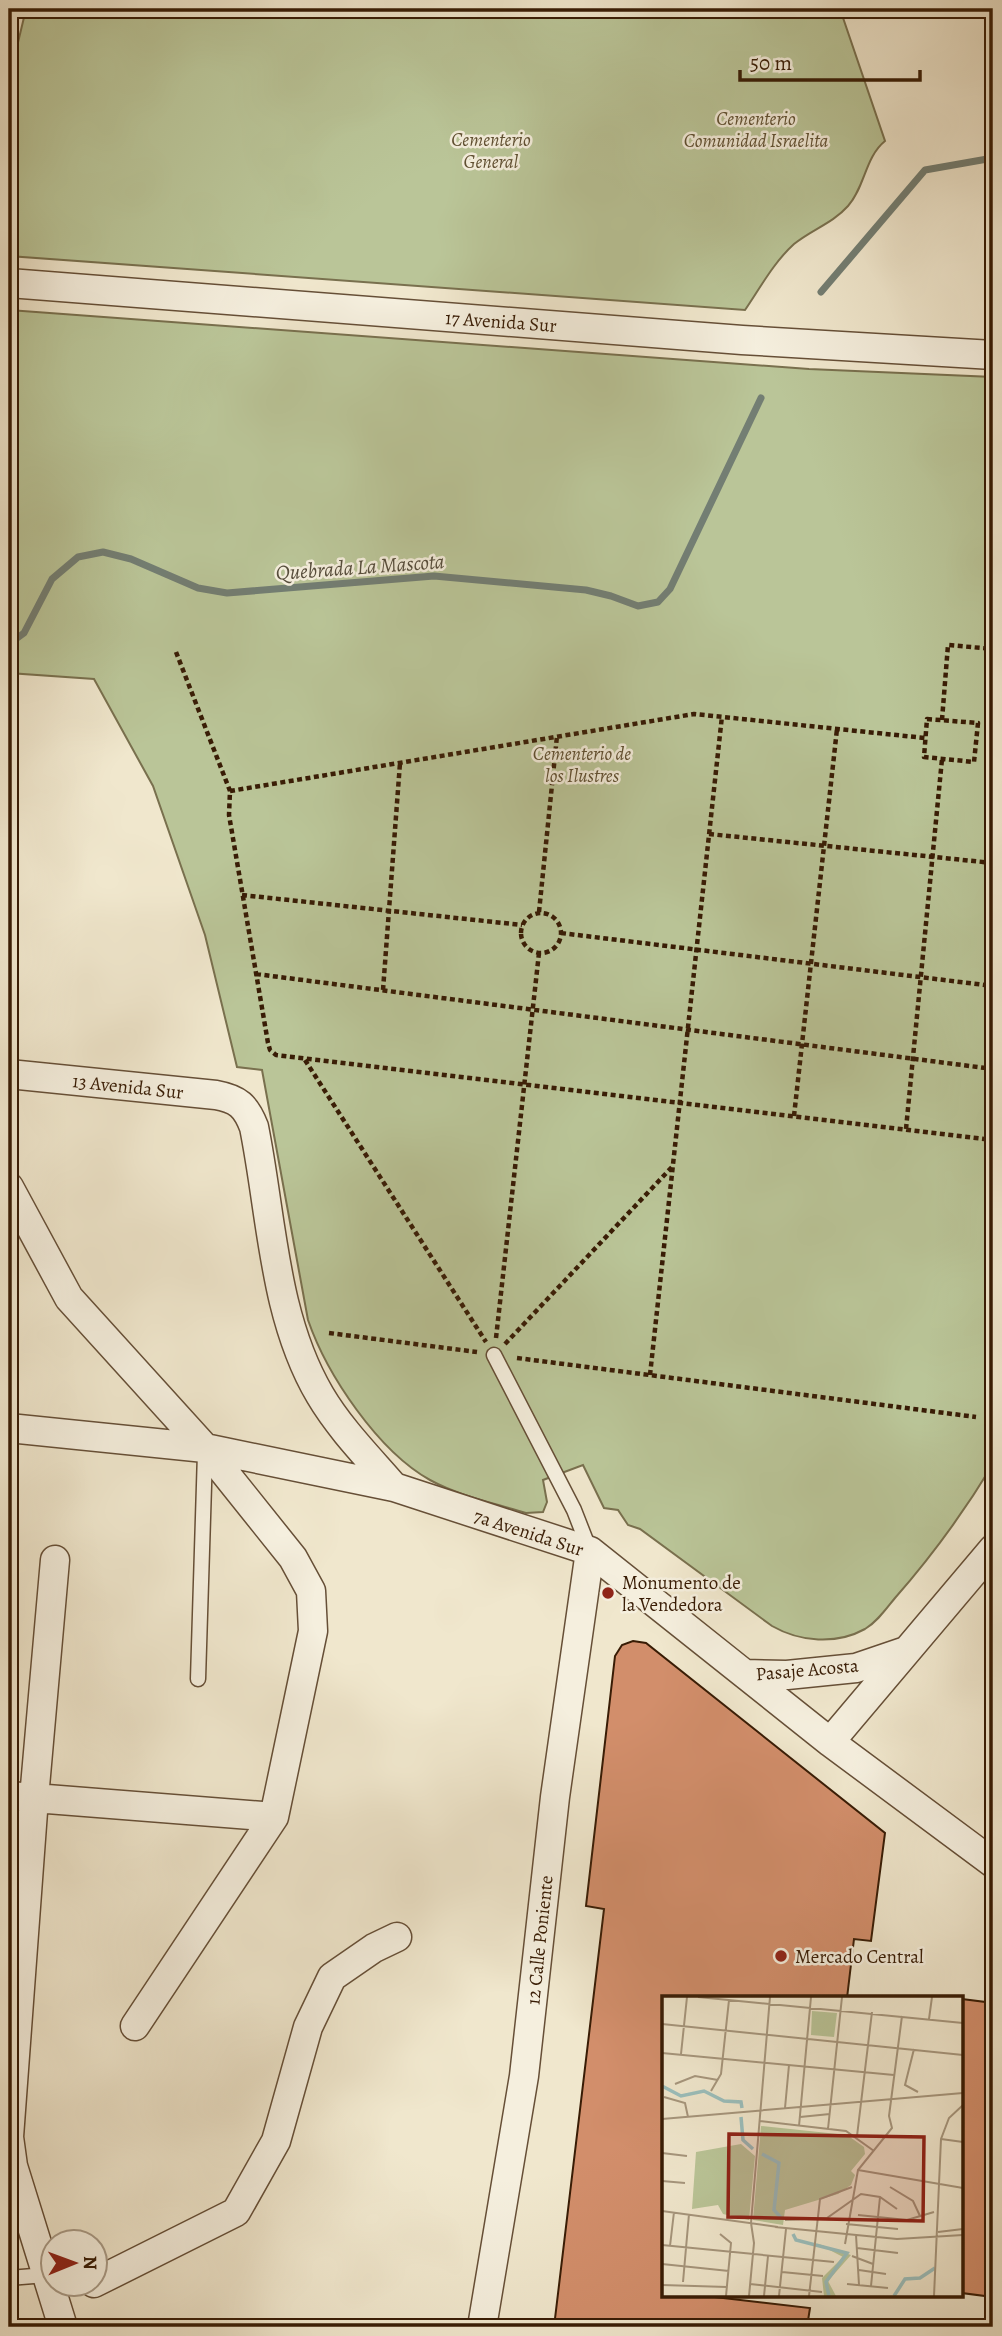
<svg xmlns="http://www.w3.org/2000/svg" width="1002" height="2336" viewBox="0 0 1002 2336" font-family="Alegreya,serif">
	<rect width="100%" height="100%" fill="#f0e7cd"/>
	<filter id="stains"><feTurbulence type="fractalNoise" baseFrequency=".00286" numOctaves="4"/><feColorMatrix values="0 0 0 0 .2 0 0 0 0 .09 0 0 0 0 .02 0 0 0 .5 -.17"/></filter>
	<radialGradient id="worn" r=".72"><stop offset=".6" stop-color="#630" stop-opacity="0"/><stop offset="1" stop-color="#630" stop-opacity=".3"/></radialGradient>
	<path fill="#bac598" stroke="#79704e" stroke-width="2" d="M26 9H840L885 141C865 157 865 187 848 206 833 223 811 230 794 244 774 262 760 288 745 310L9 256V80Z
		M9 310 809 369 993 377V1464C964 1512 932 1556 895 1598 886 1609 877 1622 865 1629 836 1645 800 1642 772 1626L640 1529 628 1525 618 1510 604 1508 583 1465 543 1480 547 1502 543 1512 526 1513C494 1503 459 1496 430 1480 378 1451 327 1375 308 1320L262 1070 237 1067 205 935 153 786 94 679 9 673Z"/>
	<g fill="none" stroke-linecap="round" stroke-linejoin="round">
		<path stroke="#737e73" stroke-width="7" d="M821 292 925 170 993 158
			M9 644 24 633 52 579 78 557 103 552 131 559 198 588 227 593 434 576 586 590 611 596 638 606 658 602 670 589 761 398"/>
	</g>
	<path fill="#d28e6b" stroke="#381c05" stroke-width="2" d="M633 1641 646 1643 885 1833 871 1941 854 1939 847 1998H664V2296H706L810 2308 807 2327H554L604 1909 586 1906 615 1656 622 1645Z
		M962 1999 993 2003V2297L962 2293Z"/>
	<g fill="none" stroke-linecap="round" stroke-linejoin="round">
		<g stroke="#664f37" stroke-width="17">
			<path id="lane" d="M494 1355 574 1510 590 1551
				M198 1679 205 1453
				M9 2278 46 2275"/>
		</g>
		<g stroke="#664f37" stroke-width="31">
			<path id="street" d="M9 283 742 340 993 355
				M9 1074 216 1095C238 1099 246 1106 254 1127 272 1216 273 1315 320 1395 340 1429 369 1458 394 1487
				M9 1187 69 1298 205 1448 293 1558 311 1591 313 1631 274 1817 135 2026
				M9 1428 205 1448 394 1487 590 1551 830 1742 993 1863
				M55 1560 34 1798 9 2137 13 2166 63 2327
				M745 1674 787 1675 856 1668 906 1651
				M830 1742 993 1549
				M9 1796 274 1817
				M94 2283 236 2212 276 2141 308 2027 332 1977 374 1948 397 1937
				M482 2327 524 2076 555 1797 590 1551"/>
		</g>
		<path stroke="#381c05" stroke-width="4.5" stroke-dasharray="5 3.5" stroke-linecap="butt" d="M176 652 230 791 229 815 268 1043 270 1050 276 1055 993 1140
			M927 719 978 723 974 762 924 757Z
			M942 720 948 645 993 649
			M230 791 694 714 925 738
			M709 834 993 863
			M242 895 522 925
			M539 912 557 736
			M521 933a20 20 0 1 1 40 0a20 20 0 1 1-40 0Z
			M561 933 993 986
			M256 974 993 1069
			M383 990 400 763
			M305 1060 486 1342
			M794 1116 837 729
			M906 1129 942 759
			M329 1333 477 1352
			M496 1338 539 953
			M505 1344 672 1167
			M517 1358 976 1417
			M650 1375 722 716"/>
		<use href="#lane" stroke="#f5efde" stroke-width="14"/>
		<use href="#street" stroke="#f5efde" stroke-width="28"/>
	</g>
	<g fill="#8f2418" stroke="#f5efde" stroke-width="2.5">
		<circle cx="608" cy="1593" r="7"/>
		<circle cx="781" cy="1956" r="7"/>
	</g>
	<g text-anchor="middle" stroke-width="5" stroke-linejoin="round" paint-order="stroke">
		<g font-size="19" font-style="italic" fill="#5f4f31" stroke="#f5efde">
			<text x="756" y="125">Cementerio<tspan x="756" dy="22">Comunidad Israelita</tspan></text>
			<text x="491" y="146">Cementerio<tspan x="491" dy="22">General</tspan></text>
			<text x="582" y="760">Cementerio de<tspan x="582" dy="22">los Ilustres</tspan></text>
		</g>
		<g font-size="19" fill="#381c05" stroke="#f5efde">
			<text transform="translate(501 321) rotate(4)" y="7">17 Avenida Sur</text>
			<text transform="translate(128 1086) rotate(6)" y="7">13 Avenida Sur</text>
			<text transform="translate(529 1532) rotate(18)" y="7">7a Avenida Sur</text>
			<text transform="translate(807 1669) rotate(-5)" y="7">Pasaje Acosta</text>
			<text transform="translate(539 1940) rotate(-84)" y="7">12 Calle Poniente</text>
		</g>
		<g font-size="19" fill="#381c05" stroke="#f5efde" text-anchor="start">
			<text x="622" y="1589">Monumento de<tspan x="622" dy="22">la Vendedora</tspan></text>
			<text x="795" y="1963">Mercado Central</text>
		</g>
		<g font-size="21" font-style="italic" fill="#564d3c" stroke="#f5efde">
			<text transform="translate(360 567) rotate(-4)" y="7">Quebrada La Mascota</text>
		</g>
	</g>
	<g transform="translate(662 1996)">
		<rect width="301" height="301" fill="#f0e7cd"/>
		<path d="M150 15 175 17 172 41 149 39ZM99 130 185 139 202 151 203 158 189 175 193 179 189 189 176 198 123 214 121 229 91 224ZM79 148 93 160 87 224 61 218 56 209 30 213 34 156ZM154 247 189 259 166 285 174 300H162L160 282 181 261Z" fill="#bac598"/>
		<path fill="none" stroke="#9bbfbd" stroke-width="3.5" d="M0 90 19 100 42 95 62 105 79 106 80 112M79 121 81 144 91 153M100 158 117 167 112 214 120 223M131 238 134 244 185 257 164 286 167 300M232 300 243 283 258 282 273 272"/>
		<path fill="none" stroke="#a6967d" stroke-width="2" d="M36 1 301 27M267 23 270 1M0 28 301 59M252 53 243 89 256 96M0 57 232 79M19 58 25 1M13 88 33 80 56 84M49 95 59 78 67 4M2 101 23 107 26 121M123 112 127 69M138 121 168 118M0 123 301 97M98 125 184 135 212 155M137 130 149 1M166 133 180 1M195 140 210 16M279 143 301 146M0 157 25 160M196 174 301 192M0 185 23 187M228 191 251 205 258 220M0 215 116 231M196 219 245 224 272 216M123 224 165 222 199 198 218 201 235 213M184 228 236 233M113 231 235 243 301 239M276 236 301 233M58 238 69 247 64 300M194 239 197 289M183 248 196 174 230 132 227 120 240 20M0 249 172 266M8 250 12 216M195 252 236 257M190 260 211 268M0 268 67 275M197 274 224 278M120 276 161 280M21 286 27 218M88 288 160 296M185 288 226 292M0 289 65 291M209 290 218 201M87 300 92 247 89 227 108 1M102 300 106 260M117 300 124 233M147 300 158 203 190 191M272 300 279 143 287 122 301 109"/>
		<path fill="#8f2418" fill-opacity="0.15" stroke="#8f2418" stroke-width="3.5" d="M67 138 262 141 261 225 66 221Z"/>
		<rect width="301" height="301" fill="none" stroke="#381c05" stroke-width="3.5"/>
	</g>
	<rect width="1002" height="2336" fill="none" stroke="#f0e7cd" stroke-width="35"/>
	<rect x="10" y="10" width="981" height="2315" fill="none" stroke="#381c05" stroke-width="3.5"/>
	<rect x="18" y="18" width="967" height="2301" fill="none" stroke="#381c05" stroke-width="2"/>
	<g transform="translate(74 2263) rotate(89)"><circle r="33" fill="#f5efde" stroke="#a99b87" stroke-width="2"/>
	<path d="M0-5L12 26L0 18L-12 26Z" fill="#8f2418"/>
	<text y="-10" font-size="19" font-weight="bold" text-anchor="middle" fill="#381c05">N</text>
	</g>
	<path d="M740 70v10h180v-10" fill="none" stroke="#381c05" stroke-width="3.5"/>
	<text x="750" y="70" font-size="21" fill="#381c05" stroke="#f5efde" stroke-width="5" paint-order="stroke">50 m</text>
	<rect width="100%" height="100%" filter="url(#stains)"/>
	<rect width="100%" height="100%" fill="url(#worn)"/>
</svg>
